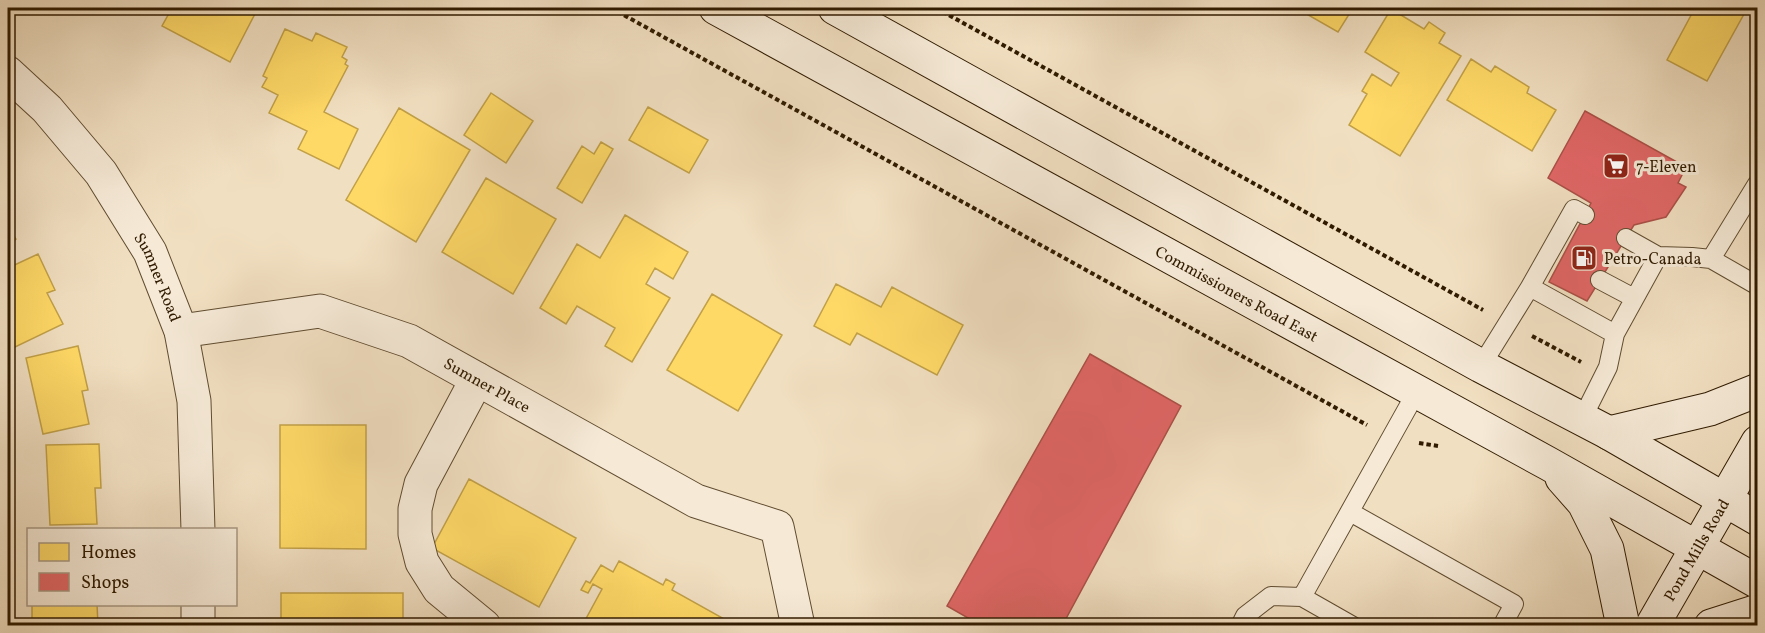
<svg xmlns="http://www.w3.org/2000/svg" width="1765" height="633" viewBox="0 0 1765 633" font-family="Vollkorn,serif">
	<rect width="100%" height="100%" fill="#f1dfc1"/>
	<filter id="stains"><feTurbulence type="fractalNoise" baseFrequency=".00333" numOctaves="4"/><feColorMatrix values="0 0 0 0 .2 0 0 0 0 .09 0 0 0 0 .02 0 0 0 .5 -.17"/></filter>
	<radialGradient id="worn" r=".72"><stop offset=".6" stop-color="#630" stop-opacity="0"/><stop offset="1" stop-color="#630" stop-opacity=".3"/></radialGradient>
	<path fill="#ffd966" stroke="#c1a047" stroke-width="1.5" d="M172 8H258L230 62 162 26Z
		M1296 8H1353L1338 32Z
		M1695 8H1732L1744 14 1707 81 1667 60Z
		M1391 9 1424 29 1429 22 1445 33 1439 43 1461 56 1400 156 1349 125 1367 94 1362 91 1372 74 1391 86 1399 73 1365 52Z
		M285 29 312 41 316 33 347 47 342 57 347 60 345 64 348 66 324 112 358 129 339 169 298 149 307 131 269 113 278 95 262 87 267 78 263 76Z
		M1471 59 1491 72 1495 66 1529 87 1527 93 1556 110 1532 151 1447 100Z
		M491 93 533 121 506 163 464 135Z
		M648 107 708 140 689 173 629 140Z
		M399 108 470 150 416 242 346 200Z
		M601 142 613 149 582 203 557 188 582 146 594 154Z
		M486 178 556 219 513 294 442 252Z
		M625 215 688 252 673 279 655 268 646 284 670 298 632 362 605 346 615 328 577 306 566 324 540 308 577 244 600 258Z
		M8 227 16 239 8 246Z
		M38 254 55 290 47 293 63 324 13 348 8 336V268Z
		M836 284 881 307 892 287 963 325 937 375 857 333 850 345 814 326Z
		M712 294 782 335 738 411 667 370Z
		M78 346 88 390 82 391 89 424 43 434 26 358Z
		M280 425H366V549L280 548Z
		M99 444 101 488H95L97 524 50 525 46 445Z
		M469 479 576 538 539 607 432 548Z
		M619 561 663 585 666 579 675 584 672 590 726 620 723 626H582L602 589 593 584 588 593 581 590 586 581 590 583 601 565 613 572Z
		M281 593H403V626H281Z
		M32 604H97L98 626H32Z"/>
	<path fill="#e06666" stroke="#ab5047" stroke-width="1.5" d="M1585 111 1686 167 1678 183 1686 187 1666 217 1634 225 1587 301 1549 282 1591 203 1548 178Z
		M1090 354 1181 406 1062 626H982L947 606Z"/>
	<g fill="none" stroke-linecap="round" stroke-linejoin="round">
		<g stroke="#604c30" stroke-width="20">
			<path id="lane" d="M1626 238 1658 256
				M1711 259 1757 184
				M1600 280 1634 298
				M1530 287 1574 209 1585 215
				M1481 366 1530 287 1615 334
				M1582 419 1608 367 1615 334 1658 256 1692 257 1711 259 1758 286
				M1350 512 1514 604 1502 626
				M1240 626 1245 616 1271 596 1302 597
				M1353 626 1302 597 1417 391"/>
		</g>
		<g stroke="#604c30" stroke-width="35">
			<g id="street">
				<path id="s1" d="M8 73 47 109 101 173 150 252 181 331 194 401 198 530"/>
				<path id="s2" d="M181 331 320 311 409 341 696 501 777 527 798 626"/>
				<path d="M477 379 421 484 415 509V534L422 562 439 589 484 626"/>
				<path d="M198 604V626"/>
			</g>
		</g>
		<g stroke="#301b00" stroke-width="35">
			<g id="secondary">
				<path id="s3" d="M716 8 1549 464 1758 582"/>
				<path d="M835 8 1481 366 1609 433 1758 519"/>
				<path d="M1609 433 1710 409 1758 390"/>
				<path d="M1562 478 1584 503 1607 549 1623 626"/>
				<path id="s4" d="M1652 626 1758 442"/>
				<path d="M1711 626 1758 611"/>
			</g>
		</g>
		<path stroke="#301b00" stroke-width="4" stroke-dasharray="4.5 3" stroke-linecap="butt" d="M611 8 1367 425
			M936 8 1483 310
			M1532 336 1581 362
			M1419 443 1438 446"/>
		<use href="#lane" stroke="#f6ead7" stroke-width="18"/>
		<use href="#street" stroke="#f6ead7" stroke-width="33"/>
		<use href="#secondary" stroke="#f6ead7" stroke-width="33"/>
	</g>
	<defs>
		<g id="supermarket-square" transform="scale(1.35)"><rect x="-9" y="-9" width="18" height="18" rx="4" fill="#8f2418" stroke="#f6ead7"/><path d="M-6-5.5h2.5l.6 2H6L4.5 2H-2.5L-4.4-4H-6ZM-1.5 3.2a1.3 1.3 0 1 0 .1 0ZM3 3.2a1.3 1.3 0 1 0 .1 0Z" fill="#fff"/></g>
		<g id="fuel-square" transform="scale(1.35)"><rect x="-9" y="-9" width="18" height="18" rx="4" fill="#8f2418" stroke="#f6ead7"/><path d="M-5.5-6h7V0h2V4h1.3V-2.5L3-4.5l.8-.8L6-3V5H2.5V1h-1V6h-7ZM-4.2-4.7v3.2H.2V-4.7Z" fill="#fff"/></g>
	</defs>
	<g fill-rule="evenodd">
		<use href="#supermarket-square" x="1616" y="166"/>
		<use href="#fuel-square" x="1584" y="258"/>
	</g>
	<g text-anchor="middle" stroke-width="6" stroke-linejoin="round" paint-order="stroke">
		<g font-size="16" fill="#301b00" stroke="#f6ead7" text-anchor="start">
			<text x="1636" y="172">7-Eleven</text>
			<text x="1604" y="264">Petro-Canada</text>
		</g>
		<g font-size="16" fill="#301b00" stroke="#f6ead7">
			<text dy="6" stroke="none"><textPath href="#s1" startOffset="256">Sumner Road</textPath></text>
			<text dy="6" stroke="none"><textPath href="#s3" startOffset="594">Commissioners Road East</textPath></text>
			<text dy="6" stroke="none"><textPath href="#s2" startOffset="324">Sumner Place</textPath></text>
			<text dy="6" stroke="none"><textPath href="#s4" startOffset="88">Pond Mills Road</textPath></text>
		</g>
	</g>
	<rect width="1765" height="633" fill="none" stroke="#f1dfc1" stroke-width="30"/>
	<rect x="9" y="9" width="1747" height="615" fill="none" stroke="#301b00" stroke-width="3"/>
	<rect x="15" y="15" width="1735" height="603" fill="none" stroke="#301b00" stroke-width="1.5"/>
	<rect x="27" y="528" width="210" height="78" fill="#f6ead7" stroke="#a79781" stroke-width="1.5"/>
	<rect x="39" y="543" width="30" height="18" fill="#ffd966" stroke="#a79781" stroke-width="1.5"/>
	<text x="81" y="558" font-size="18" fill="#301b00">Homes</text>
	<rect x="39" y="573" width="30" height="18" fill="#e06666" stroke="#a79781" stroke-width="1.5"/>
	<text x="81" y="588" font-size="18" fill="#301b00">Shops</text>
	<rect width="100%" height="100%" filter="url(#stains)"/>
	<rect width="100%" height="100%" fill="url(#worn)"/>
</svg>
